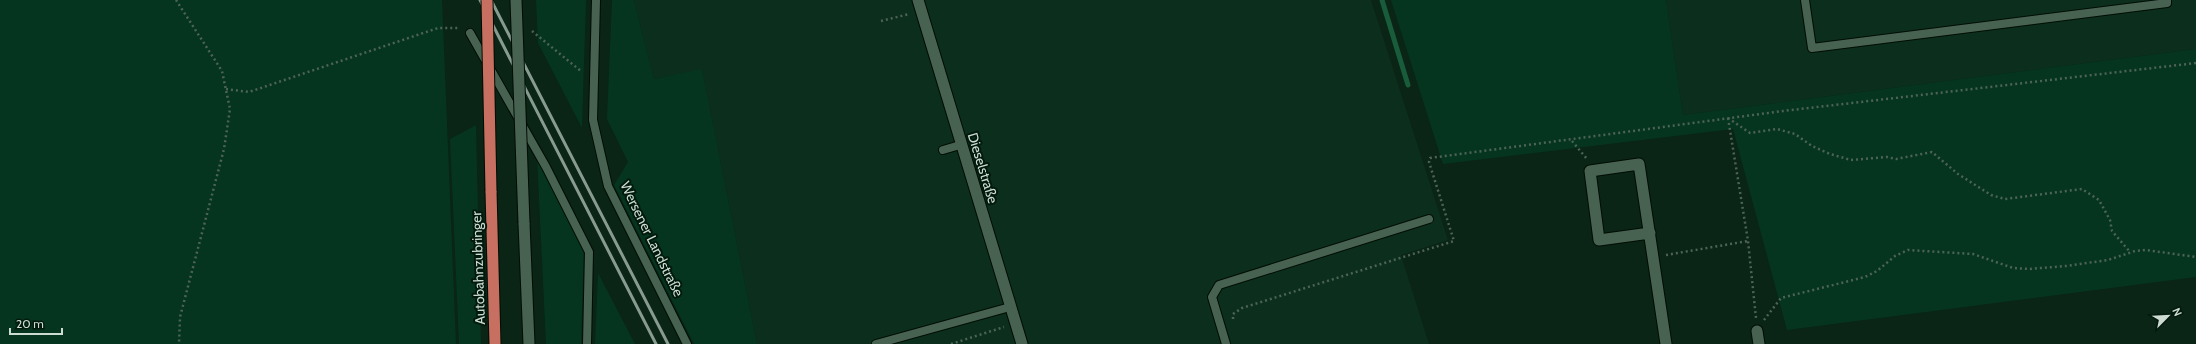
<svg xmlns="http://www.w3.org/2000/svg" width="2196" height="344" viewBox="0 0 2196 344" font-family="Cabin,sans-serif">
	<rect width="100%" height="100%" fill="#0a2416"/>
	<path fill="#0c2e1d" d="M634 0H1371L1448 240 1401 255 1429 344H757L702 70 654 79Z
		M1666 0H2196V49L1683 115Z"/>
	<path fill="#05351f" d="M0 0H442L456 344H0Z
		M536 0H586L582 128 538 43Z
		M612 0H634L654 79 702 69 757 344H694L614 185 628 162 607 119Z
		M1391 0H1666L1683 115 2196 49V277L1787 330 1733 129 1443 164Z
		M476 125 481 344H459L450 139Z
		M537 157 584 248 581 344H546Z
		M598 273 635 344H595Z"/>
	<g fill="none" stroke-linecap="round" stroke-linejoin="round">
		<path stroke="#195c3b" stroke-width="5" d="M1382 0 1408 85"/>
		<g stroke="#000d03" stroke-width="10">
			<path id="service" d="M596 0 593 120 608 186 687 344
				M1805 0 1812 48 2167 3V0
				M470 33 546 167 589 252 587 344
				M943 150 960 145
				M876 344 1010 307
				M1226 344 1212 297 1219 285 1429 219"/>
		</g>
		<g stroke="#000d03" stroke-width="13">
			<path id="minor" d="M918 0 1022 344
				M524 223 529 344
				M1650 233 1599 240 1590 171 1639 164 1666 344
				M1757 331 1759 344"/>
		</g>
		<g stroke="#000d03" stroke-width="13">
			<path id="trunk" d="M491 191 495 344"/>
		</g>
		<path stroke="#4d6357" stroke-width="2.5" stroke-dasharray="2 3" stroke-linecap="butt" d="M176 0 222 71 230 109 224 149 180 317 179 344
			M881 21 909 14
			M532 31 582 72
			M226 89 249 92 438 28H459
			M1728 118 1750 133 1777 129 1795 134 1812 146 1830 154 1851 160 1887 157 1896 159 1932 152 1958 174 1991 195 2005 199 2082 189 2099 200 2110 220 2112 231 2130 252
			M1728 118 1748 241 1756 318
			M1572 141 1587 159
			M1666 255 1748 241
			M1233 319V314L1242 308 1454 241 1429 162 1430 158 1783 111 2196 63
			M1764 320 1781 298 1865 277 1877 271 1895 256 1908 250 1973 254 2013 268 2029 269 2066 266 2108 260 2135 251 2146 250 2196 257
			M951 344 1004 327"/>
		<use href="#service" stroke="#486252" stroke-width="8"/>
		<use href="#minor" stroke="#486252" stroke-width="11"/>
		<use href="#trunk" stroke="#c77061" stroke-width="11"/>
		<path stroke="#889b90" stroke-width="3" d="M480 0 656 344
			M491 0 668 344"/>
		<g stroke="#000d03" stroke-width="13" stroke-linecap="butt">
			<path id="minor-bridge" d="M516 0 524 223"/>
		</g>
		<g stroke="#000d03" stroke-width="13" stroke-linecap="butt">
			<path id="trunk-bridge" d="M487 0 491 191"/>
		</g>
		<use href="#minor-bridge" stroke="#486252" stroke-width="11"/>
		<use href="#trunk-bridge" stroke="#c77061" stroke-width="11"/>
	</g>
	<g text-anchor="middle" stroke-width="4" stroke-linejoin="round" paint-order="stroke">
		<g font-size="14" fill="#cddcd2" stroke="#021a0d">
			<text transform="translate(983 168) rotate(73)" y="5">Dieselstraße</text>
			<text transform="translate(652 239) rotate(64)" y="5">Wersener Landstraße</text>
			<text transform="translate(478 268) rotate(-92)" y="5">Autobahnzubringer</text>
		</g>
	</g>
	<g transform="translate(2168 316) rotate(66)" stroke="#021a0d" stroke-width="3" paint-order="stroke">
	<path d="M0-3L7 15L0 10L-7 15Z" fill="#cddcd2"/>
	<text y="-6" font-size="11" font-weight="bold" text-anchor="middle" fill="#cddcd2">N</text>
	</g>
	<path d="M10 328v6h52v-6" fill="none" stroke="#cddcd2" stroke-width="2"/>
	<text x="16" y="328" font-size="12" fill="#cddcd2" stroke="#021a0d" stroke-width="3" paint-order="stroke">20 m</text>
</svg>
